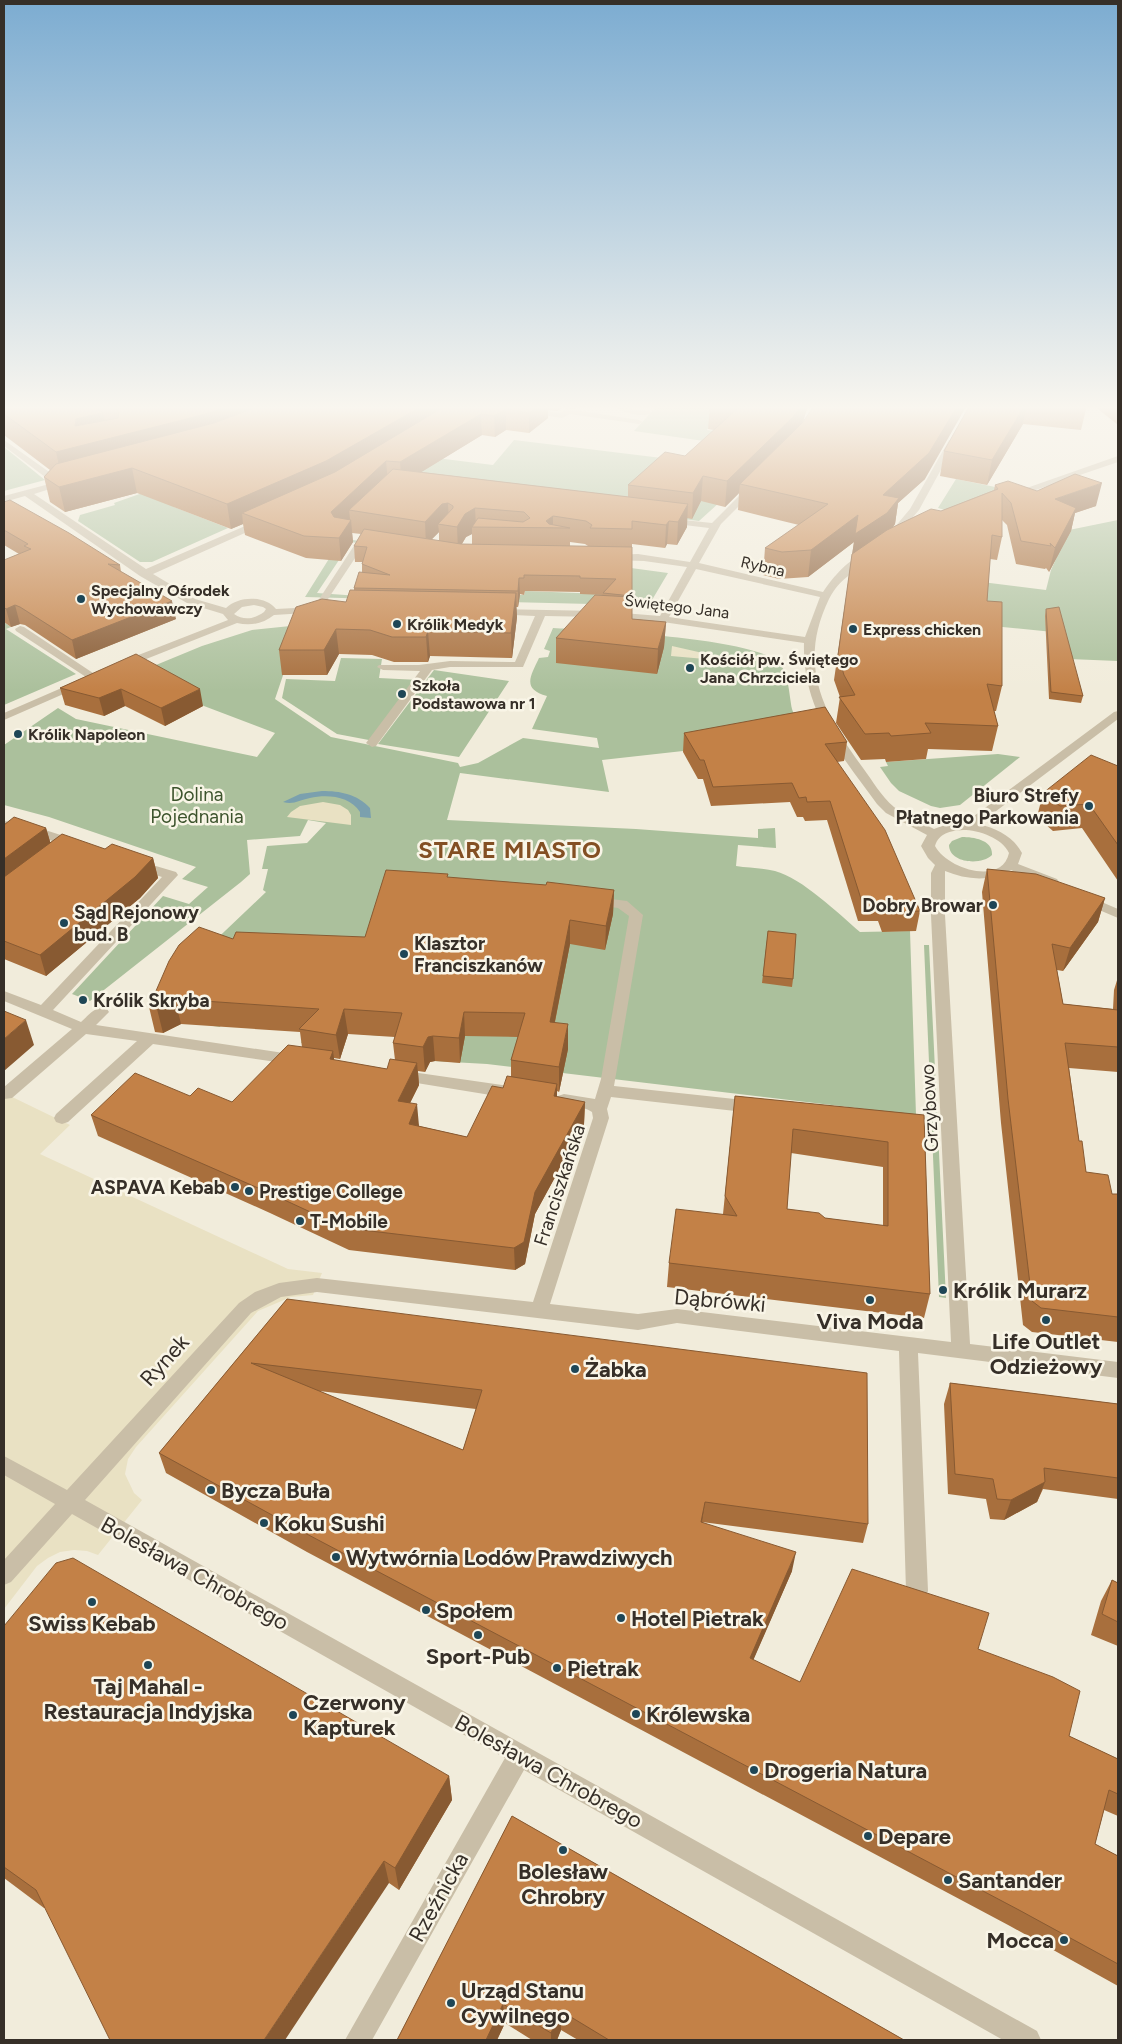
<svg xmlns="http://www.w3.org/2000/svg" width="1122" height="2044" viewBox="0 0 1122 2044" font-family="Figtree,sans-serif">
	<rect width="100%" height="100%" fill="#f1ecdb"/>
	<path fill="#abc09c" d="M658 405H722L707 430 785 440 725 444 634 431Z
		M514 440 703 463 752 473 699 521 385 482 412 455 493 465Z
		M4 447 45 480 4 491Z
		M956 479 1005 489 945 510 938 508Z
		M165 485 174 507 228 528 152 562H140L78 521 80 515 115 505 114 503Z
		M1118 520V661L1069 659 1063 633 982 625V582L1046 590 1051 570 1069 530Z
		M342 538 359 541 358 543 351 542 317 593 416 600 305 597Z
		M631 568 668 573 652 600 633 605 463 601 495 594 524 595 525 591 631 595Z
		M4 622 11 627 6 629 76 674 4 705Z
		M300 625 275 699 331 737 458 763 460 767 478 763 523 738 599 748 597 738 532 729 547 696C522 689 530 677 539 658L548 657 550 651 544 649 553 628C593 630 753 638 778 662 789 672 789 695 792 709 794 716 799 723 802 729L692 750 602 760 609 792 460 773 447 820 636 829 758 838V829L775 828 776 848 738 845 736 866C749 868 763 868 775 871 802 878 839 914 860 932L910 931 916 1115 487 1064 398 1059 405 1033 383 1030 382 1036 348 1033 344 1044 301 1043 305 1031 223 1021 220 1027 213 1026 215 1021 190 1019 177 1026 184 970 266 892 263 890 268 869H262L267 846 307 843 326 823 308 820 300 836 247 840 250 874 241 882 90 1001 72 994 163 896 189 904 208 887 182 879 196 867 49 817 4 805V745L58 708 76 719 257 757 275 733 204 706 139 672 202 646 252 630Z
		M341 658 382 659 379 678 419 680 374 741 337 734 282 698 286 679 335 681Z
		M434 670 509 681 459 757 378 744Z
		M998 754 1020 757 960 805 940 808 931 806 899 791 891 783 880 767 888 766 886 762Z
		M962 837C974 837 993 840 992 855 981 866 949 863 949 845L952 841Z
		M924 945H929L946 1298 939 1297Z"/>
	<path fill="#e9e1c3" d="M672 646 738 661 739 662 671 656Z
		M323 802 340 805 348 810 351 815V825L287 817 291 812 300 806Z
		M6 1094 70 1125 40 1154 288 1269 322 1273 313 1295 291 1297 258 1311 136 1447 128 1459 125 1474 134 1493 142 1500 98 1555 87 1551 74 1550 60 1552 48 1558 37 1566 4 1609V1096Z"/>
	<path fill="#7ba0ae" d="M322 791C340 791 357 794 370 808L371 818 360 817V812C350 796 327 794 310 798 299 800 294 805 283 802L300 794Z"/>
	<g fill="none" stroke-linecap="round" stroke-linejoin="round">
		<path fill="#c9bea7" fill-rule="evenodd" d="M570 405H579L575 410 639 420 643 422 639 424 570 414 562 418 529 413 525 411 529 409 560 413Z
			M619 407 648 411 652 413C645 418 625 413 618 409Z
			M4 440 62 481 65 480 69 483 34 494 146 569 259 520H265V524L153 574 195 599 226 608C238 596 265 595 276 609L314 607 359 538H365L367 540 326 602 322 612 274 615C263 624 250 626 237 623L126 667H118L117 665 118 663 228 620 223 614 187 603 140 576 25 496 4 502V496L53 483 4 446ZM254 605 263 607 266 609 264 612C254 619 244 621 234 614L242 607Z
			M949 440 956 442 919 510 895 538H889V534L910 509Z
			M1118 456V462L1015 497H1009L1007 495Z
			M751 486 756 489 721 524 699 563 823 592C833 577 849 558 867 553L872 556C857 572 841 576 829 599 797 665 823 713 863 768 872 780 881 796 894 807 905 816 921 822 934 829L950 823 966 822 1114 712 1118 711V719L979 824C997 829 1013 836 1022 853L1018 864 1057 879 1059 882 1057 885H1047L1011 870C990 882 967 880 945 871V915L970 1344 1118 1362V1378L918 1353 928 1591 925 1598 917 1601 909 1598 906 1591 899 1351 677 1323 638 1330 317 1292 281 1297 251 1313 85 1500 1037 2031 1041 2040H1003L524 1770 372 2040H345L505 1758 72 1514 11 1582 4 1585V1560L55 1504 4 1475V1456L67 1490 239 1303 255 1292 279 1283 317 1278 533 1302 593 1118 592 1112C582 1105 569 1107 558 1104L556 1100 558 1096 564 1094 595 1099 601 1079 629 916 618 908 590 904 588 901 595 897 627 901 643 915 614 1086 753 1101 759 1103 761 1107 759 1111 753 1113 611 1097 607 1109 609 1118 550 1304 638 1314 677 1309 951 1342 931 915V873L935 865 928 858 921 846 927 835 886 813 877 804C840 753 802 710 804 643L663 622 598 617 545 616 523 667H450L432 670 376 746 372 747 366 743 420 671 383 670 377 667 379 665H419L450 661 515 662 535 616 493 614 492 612 497 609 598 611 660 616 687 567 644 561 612 560 609 559V555L638 554 690 562 709 528 668 523 663 520 665 518 712 523 748 487ZM696 569 820 597 805 637 669 617ZM963 830C979 830 1002 838 1009 853 1002 886 947 869 935 846 939 833 950 831 963 830Z
			M20 626 24 627 99 677 97 679H89L16 631 15 629Z
			M80 680 86 683 84 685 4 720V713Z
			M4 821 36 827 79 841 81 844 74 848 28 833 4 829Z
			M139 861 176 872 178 875 53 1010 81 1022C89 1015 96 1005 107 1009L109 1012 96 1025 297 1055 302 1056 305 1060 302 1064 297 1065 153 1044 68 1122 62 1124 56 1122 54 1118 56 1114 137 1041 86 1034 12 1098 4 1099V1087L72 1029 4 1001V991L41 1005 162 877 134 868 132 865 134 862Z
			M1083 894 1118 909V918L1078 901 1076 898Z
			M398 1070 509 1086 515 1088 517 1092 515 1096 509 1098 392 1079 390 1075 392 1071Z"/>
	</g>
	<path fill="#a86f3d" fill-rule="evenodd" d="M4 405H565L557 411 548 410V418L529 433 506 430 495 437 482 435 421 472 628 497V485L685 456 714 430 708 429 710 405H808L803 422 925 479 898 503 895 524 893 527 941 511 994 490 995 485 1037 491 1096 506 1075 513 1071 531 1049 572 1046 568 1045 569 1016 564 1007 525 1002 520V537L997 560 990 559 987 601 1002 686 996 711H994L998 726 992 751 928 749 926 759 886 762 885 759 861 760 836 723 840 697 834 680 854 542 808 577 779 579 763 575 765 548 799 525 738 510 739 493 725 507 701 501 692 519 687 518V527L677 545 667 544 665 548 632 544V619L666 622 664 647 657 674 556 663V638L603 595 580 594V592L525 591 524 595 520 594 518 607H516L517 617 512 658 430 656 428 662H394L372 655 339 654 327 675H282L279 650 346 602 354 590V588L362 573V562H355L354 546 361 534 352 533 353 542 341 561 306 558 245 535 243 524 231 529 137 493 65 512 50 502 44 477 50 470 4 435ZM439 532V541L431 540ZM472 534V544H462L466 537ZM570 542 585 544 588 546H570Z
		M970 405H1087L1081 430 1023 424 987 485 940 476 944 451Z
		M1093 405H1118V425Z
		M4 502 120 565 121 572 176 619 76 659 25 625 20 624 11 627 4 622V560L19 554 4 545Z
		M1046 609 1083 696 1081 703 1049 699 1045 616Z
		M136 654 203 706 165 726 125 706 104 716 65 705 60 688Z
		M684 733 847 742 844 761 837 762 920 911 916 931 882 932 878 921H858L827 820 805 821 803 817H797L790 802 711 806 703 779H698L683 752Z
		M1118 766V881L1082 828 1053 831 1037 817 1043 793Z
		M4 825 46 828 50 842 105 849 153 858 158 878 140 898 46 976 4 959Z
		M987 869 1105 898 1098 922 1063 971 1057 970 1063 1004 1113 1009 1114 990 1118 977V1072L1069 1068 1079 1141 1086 1172 1112 1194H1118V1342L1032 1332 1023 1325 1001 1123 982 892Z
		M448 878 614 890 613 914 605 950 570 944 555 1022 568 1049 559 1092 557 1091V1097L585 1102 584 1124 535 1214 525 1264 515 1270 349 1250 270 1213 98 1136 91 1115 190 1096 232 1102 302 1047 300 1032 181 1024 163 1033 155 1032 149 1007 233 939 365 937ZM348 1034 395 1037 393 1043 395 1060 387 1069 334 1060V1058L340 1059ZM465 1036 518 1037 511 1060V1077L467 1137 419 1126 410 1103 419 1085 418 1071 425 1072 430 1062 435 1061 460 1063Z
		M768 931 793 979 792 987 762 983Z
		M735 1096 924 1115 930 1294 924 1318 667 1287 669 1263 723 1214ZM791 1153 883 1167V1226L825 1218 787 1209Z
		M287 1299 868 1524 863 1543 702 1522 792 1571 753 1660 800 1682 978 1649 1069 1736 1118 1759V1816L1104 1810 1095 1844 1118 1856V1986L1010 1926 307 1552 166 1473 159 1453ZM319 1391 425 1403 476 1409 463 1450Z
		M950 1383 1118 1404V1499L1043 1489 1037 1502 1004 1520 990 1519 986 1499 948 1494 944 1404Z
		M1112 1580 1118 1583V1646L1091 1635 1101 1601Z
		M4 1626 449 1776 452 1800 399 1890 389 1883 44 1908 4 1878Z
		M512 1816 904 2040H578L561 2030 557 2040H532L505 2023 497 2040H397Z"/>
	<path fill="#885a32" d="M231 405H305L62 479 56 452 75 426 76 419 103 413 108 438Z
		M424 405H465L329 486 242 513 243 524 231 529 227 504Z
		M539 405H548V418L529 433V413Z
		M557 405H565L557 411Z
		M802 405H808L802 425 740 484 739 493 725 507 727 481Z
		M958 405H967L925 479 898 503 895 524 883 540 851 561 854 542 808 577 811 550 858 515 883 495Z
		M1025 405H1027L1023 424 987 485 992 460Z
		M506 409V430L495 437 494 416Z
		M481 414 482 435 402 484 400 462Z
		M386 461 388 483 349 510 350 519 334 535 331 512Z
		M132 468 137 493 65 512 59 487Z
		M703 476 701 501 692 519 693 493Z
		M1102 483 1096 506 1075 513 1071 531 1049 572 1055 548V499Z
		M448 503 449 525 438 524 439 532 426 545 425 522 442 504Z
		M688 504 687 527 677 545 678 522Z
		M475 508 476 527H472V534L466 537 458 550 457 527 465 514Z
		M553 516V528H546V521Z
		M351 520 353 542 341 561 339 538Z
		M669 521 667 544 665 548 666 525Z
		M519 578 520 594 518 607V591Z
		M516 593 517 617 512 658 511 633Z
		M172 601 176 619 76 659 72 640Z
		M15 605 20 624 11 627 6 609Z
		M666 622 664 647 657 674 658 649Z
		M336 629 339 654 327 675 324 650Z
		M428 631 430 656 428 662 426 637Z
		M121 689 125 706 104 716 99 698Z
		M200 689 203 706 165 726 161 708Z
		M46 828 52 848 4 885V859Z
		M153 858 158 878 140 898 46 976 40 955Z
		M614 890 613 914 605 950 606 926Z
		M1105 898 1098 922 1063 971 1070 948Z
		M570 920V944L550 1046V1022Z
		M175 999 181 1024 163 1033 157 1009Z
		M344 1009 348 1034 340 1059 336 1035Z
		M464 1012 465 1036 460 1063 459 1038Z
		M26 1020 34 1045 4 1071V1039Z
		M568 1024V1049L559 1092V1067Z
		M433 1036 435 1061 430 1062 425 1072 423 1047 428 1037Z
		M333 1051 336 1073 330 1059Z
		M417 1063 419 1085 400 1123 398 1101Z
		M557 1084V1106L554 1096Z
		M585 1102 584 1124 535 1214 525 1264 515 1270 514 1248 535 1192Z
		M417 1104 419 1126 409 1124Z
		M1045 1482 1037 1502 1004 1520 1011 1500Z
		M705 1502 702 1522H701Z
		M796 1552 792 1571 746 1677 750 1658Z
		M449 1776 452 1800 399 1890 395 1868Z
		M384 1861 389 1883 285 2040H264Z
		M503 2004 505 2023 497 2040H486Z
		M561 2011V2030L557 2040H551V2033Z"/>
	<path fill="#c38147" stroke="#885a32" fill-rule="evenodd" d="M4 405H92L103 413 76 419 75 426 118 418 119 411 110 405H142L147 407 156 405H231L206 414 56 452 4 414Z
		M262 405H424L326 461 227 504 132 468 59 487 44 477 56 464 214 423Z
		M447 405H539L529 413 506 409 494 416 481 414 400 462 386 461 331 512 334 517 351 520 339 538 304 536 242 513 335 472Z
		M710 405H802L793 417 727 481 703 476 693 493 628 485 665 452 685 456 738 408Z
		M815 405H958L929 453 883 495 899 498 887 513 855 534 858 515 811 550 782 552 765 548 828 504 740 484 802 423Z
		M970 405H1025L992 460 944 451Z
		M393 469 688 504 678 522 669 521 666 525 632 521V529L590 528 592 525 586 521 553 516 546 521 549 524 570 528 472 527 478 518 523 522 530 518 524 512 475 508 465 514 457 527 438 524 453 508V506L448 503 442 504 425 522 349 510Z
		M1075 474 1102 483 1055 499 1076 508 1055 548 1050 543 1051 546 1021 541 1011 503 1002 493V537L992 535 987 601 1002 602V686L987 684 998 726 925 723 931 733 891 736 889 733 865 734 839 697 855 695 844 675 838 655 852 554 887 530 931 509 941 511 998 489 995 485 1008 481 1037 491Z
		M10 500 69 533 120 565 108 564 172 601 72 640 20 607 15 605 6 609 4 607V560L31 549 24 546 28 544 4 530V502Z
		M364 529 461 544 632 547V596L603 593 616 579 580 578V576L524 575V578H519L518 591 354 588 359 572 390 575 362 564 367 547 354 546Z
		M350 590 516 593 511 633 428 631 426 637H392L370 630 336 629 324 650H279L296 607 322 599 346 602Z
		M595 595 632 597V619L666 622 658 649 556 638Z
		M1059 607 1083 696 1051 692 1046 609Z
		M136 654 200 689 161 708 121 689 99 698 60 688Z
		M825 707 847 742 825 744 885 830 920 911 886 912 882 901 862 902 830 801 807 802 806 797 799 798 792 783 713 787 704 760H700L684 733Z
		M1091 755 1118 766V845L1089 804 1060 806 1043 793Z
		M14 817 46 828 4 859V825Z
		M62 834 105 849 112 844 153 858 135 877 40 955 4 941V877Z
		M987 869 1036 874 1105 898 1070 948 1052 944 1063 1004 1118 1010V1047L1065 1043 1079 1141H1082L1086 1172 1108 1175 1112 1194H1118V1317L1041 1308 1032 1301 1008 1099Z
		M386 870 448 874 447 877 546 885 547 882 614 890 606 926 570 920 550 1022 568 1024 559 1067 511 1060 525 1013 464 1012 459 1038 433 1036 428 1037 423 1047 393 1043 402 1013 344 1009 336 1035 299 1029 319 1009 175 999 157 1009 149 1007 169 961 179 945 199 927 233 939 236 932 365 937Z
		M768 931 796 934 793 979 763 976Z
		M4 1011 26 1020 4 1039Z
		M288 1045 333 1051 330 1059 387 1069 390 1059 417 1063 398 1101 417 1104 409 1124 467 1137 492 1086 503 1088 507 1076 557 1084 554 1096 585 1102 535 1192 524 1242 514 1248 345 1228 265 1191 91 1115 135 1073 190 1096 198 1088 232 1102Z
		M735 1096 924 1115 930 1294 669 1263 676 1209 737 1216 725 1196ZM793 1129 888 1142V1226L825 1218 819 1213 787 1209Z
		M287 1299 867 1373 868 1524 705 1502 701 1522 796 1552 750 1658 800 1682 852 1569 989 1613 978 1649 1053 1677 1080 1691 1069 1736 1118 1759V1794L1109 1790 1095 1844 1118 1856V1964L1019 1910 303 1532 159 1453ZM251 1363 482 1390 463 1450Z
		M950 1383 1118 1404V1478L1044 1468 1045 1482 1011 1500 997 1499 993 1479 955 1474Z
		M73 1558 449 1776 395 1868 384 1861 264 2040H110L36 1890 4 1867V1626L56 1563Z
		M1112 1580 1118 1583V1622L1102 1614Z
		M512 1816 904 2040H609L561 2011 551 2033 503 2004 486 2040H397Z"/>
	<linearGradient id="sky" x2="0" y2="1"><stop stop-color="#7cacd1"/><stop offset="0.59" stop-color="#f9f6ef"/><stop offset="1" stop-color="#f9f6ef" stop-opacity="0"/></linearGradient>
	<rect width="1122" height="691" fill="url(#sky)"/>
	<g fill="#1e4656" stroke="#f9f5e7" stroke-width="2">
		<circle cx="81" cy="599" r="5"/>
		<circle cx="397" cy="624" r="5"/>
		<circle cx="853" cy="629" r="5"/>
		<circle cx="690" cy="668" r="5"/>
		<circle cx="402" cy="694" r="5"/>
		<circle cx="18" cy="734" r="5"/>
		<circle cx="1089" cy="806" r="5"/>
		<circle cx="993" cy="905" r="5"/>
		<circle cx="64" cy="923" r="5"/>
		<circle cx="404" cy="954" r="5"/>
		<circle cx="83" cy="1000" r="5"/>
		<circle cx="235" cy="1187" r="5"/>
		<circle cx="249" cy="1191" r="5"/>
		<circle cx="300" cy="1221" r="5"/>
		<circle cx="943" cy="1290" r="5"/>
		<circle cx="870" cy="1300" r="5"/>
		<circle cx="1046" cy="1320" r="5"/>
		<circle cx="575" cy="1369" r="5"/>
		<circle cx="211" cy="1490" r="5"/>
		<circle cx="264" cy="1523" r="5"/>
		<circle cx="336" cy="1557" r="5"/>
		<circle cx="92" cy="1602" r="5"/>
		<circle cx="426" cy="1610" r="5"/>
		<circle cx="621" cy="1618" r="5"/>
		<circle cx="478" cy="1635" r="5"/>
		<circle cx="148" cy="1665" r="5"/>
		<circle cx="557" cy="1668" r="5"/>
		<circle cx="636" cy="1714" r="5"/>
		<circle cx="293" cy="1715" r="5"/>
		<circle cx="754" cy="1770" r="5"/>
		<circle cx="868" cy="1836" r="5"/>
		<circle cx="563" cy="1850" r="5"/>
		<circle cx="948" cy="1880" r="5"/>
		<circle cx="1064" cy="1940" r="5"/>
		<circle cx="451" cy="2003" r="5"/>
	</g>
	<g text-anchor="middle" stroke-width="5" stroke-linejoin="round" paint-order="stroke">
		<g font-size="16" fill="#362f28" stroke="#f9f5e7">
			<text transform="translate(763 566) rotate(13)" y="6">Rybna</text>
			<text transform="translate(677 606) rotate(7)" y="6">Świętego Jana</text>
		</g>
		<g font-size="16" font-weight="bold" fill="#362f28" stroke="#f9f5e7" text-anchor="start">
			<text x="91" y="596">Specjalny Ośrodek<tspan x="91" dy="18">Wychowawczy</tspan></text>
			<text x="407" y="630">Królik Medyk</text>
			<text x="863" y="635">Express chicken</text>
			<text x="700" y="665">Kościół pw. Świętego<tspan x="700" dy="18">Jana Chrzciciela</tspan></text>
			<text x="412" y="691">Szkoła<tspan x="412" dy="18">Podstawowa nr 1</tspan></text>
			<text x="28" y="740">Królik Napoleon</text>
		</g>
		<g font-size="19" fill="#3c532c" stroke="#f9f5e7">
			<text x="197" y="801">Dolina<tspan x="197" dy="22">Pojednania</tspan></text>
		</g>
		<g font-size="19" font-weight="bold" fill="#362f28" stroke="#f9f5e7" text-anchor="start">
			<text x="1079" y="802" text-anchor="end">Biuro Strefy<tspan x="1079" dy="22">Płatnego Parkowania</tspan></text>
			<text x="983" y="912" text-anchor="end">Dobry Browar</text>
			<text x="74" y="919">Sąd Rejonowy<tspan x="74" dy="22">bud. B</tspan></text>
			<text x="414" y="950">Klasztor<tspan x="414" dy="22">Franciszkanów</tspan></text>
			<text x="93" y="1007">Królik Skryba</text>
			<text x="225" y="1194" text-anchor="end">ASPAVA Kebab</text>
			<text x="259" y="1198">Prestige College</text>
			<text x="310" y="1228">T-Mobile</text>
		</g>
		<g font-size="19" fill="#362f28" stroke="#f9f5e7">
			<text transform="translate(929 1108) rotate(-93)" y="7">Grzybowo</text>
			<text transform="translate(559 1185) rotate(-72)" y="7">Franciszkańska</text>
		</g>
		<g font-size="22" font-weight="bold" fill="#362f28" stroke="#f9f5e7" text-anchor="start">
			<text x="953" y="1298">Królik Murarz</text>
			<text x="870" y="1329" text-anchor="middle">Viva Moda</text>
			<text x="1046" y="1349" text-anchor="middle">Life Outlet<tspan x="1046" dy="25">Odzieżowy</tspan></text>
			<text x="585" y="1377">Żabka</text>
			<text x="221" y="1498">Bycza Buła</text>
			<text x="274" y="1531">Koku Sushi</text>
			<text x="346" y="1565">Wytwórnia Lodów Prawdziwych</text>
			<text x="436" y="1618">Społem</text>
			<text x="631" y="1626">Hotel Pietrak</text>
			<text x="92" y="1631" text-anchor="middle">Swiss Kebab</text>
			<text x="478" y="1664" text-anchor="middle">Sport-Pub</text>
			<text x="567" y="1676">Pietrak</text>
			<text x="148" y="1694" text-anchor="middle">Taj Mahal -<tspan x="148" dy="25">Restauracja Indyjska</tspan></text>
			<text x="303" y="1710">Czerwony<tspan x="303" dy="25">Kapturek</tspan></text>
			<text x="646" y="1722">Królewska</text>
			<text x="764" y="1778">Drogeria Natura</text>
			<text x="878" y="1844">Depare</text>
			<text x="563" y="1879" text-anchor="middle">Bolesław<tspan x="563" dy="25">Chrobry</tspan></text>
			<text x="958" y="1888">Santander</text>
			<text x="1054" y="1948" text-anchor="end">Mocca</text>
			<text x="461" y="1998">Urząd Stanu<tspan x="461" dy="25">Cywilnego</tspan></text>
		</g>
		<g font-size="22" fill="#362f28" stroke="#f9f5e7">
			<text transform="translate(720 1300) rotate(5)" y="8">Dąbrówki</text>
			<text transform="translate(164 1360) rotate(-48)" y="8">Rynek</text>
			<text transform="translate(195 1573) rotate(29)" y="8">Bolesława Chrobrego</text>
			<text transform="translate(549 1771) rotate(29)" y="8">Bolesława Chrobrego</text>
			<text transform="translate(438 1897) rotate(-61)" y="8">Rzeźnicka</text>
		</g>
		<g font-size="24" font-weight="bold" letter-spacing="1" fill="#834f23" stroke="#f9f5e7">
			<text x="510" y="858">STARE MIASTO</text>
		</g>
	</g>
	<rect width="1122" height="2044" fill="none" stroke="#362f28" stroke-width="10"/>
</svg>
